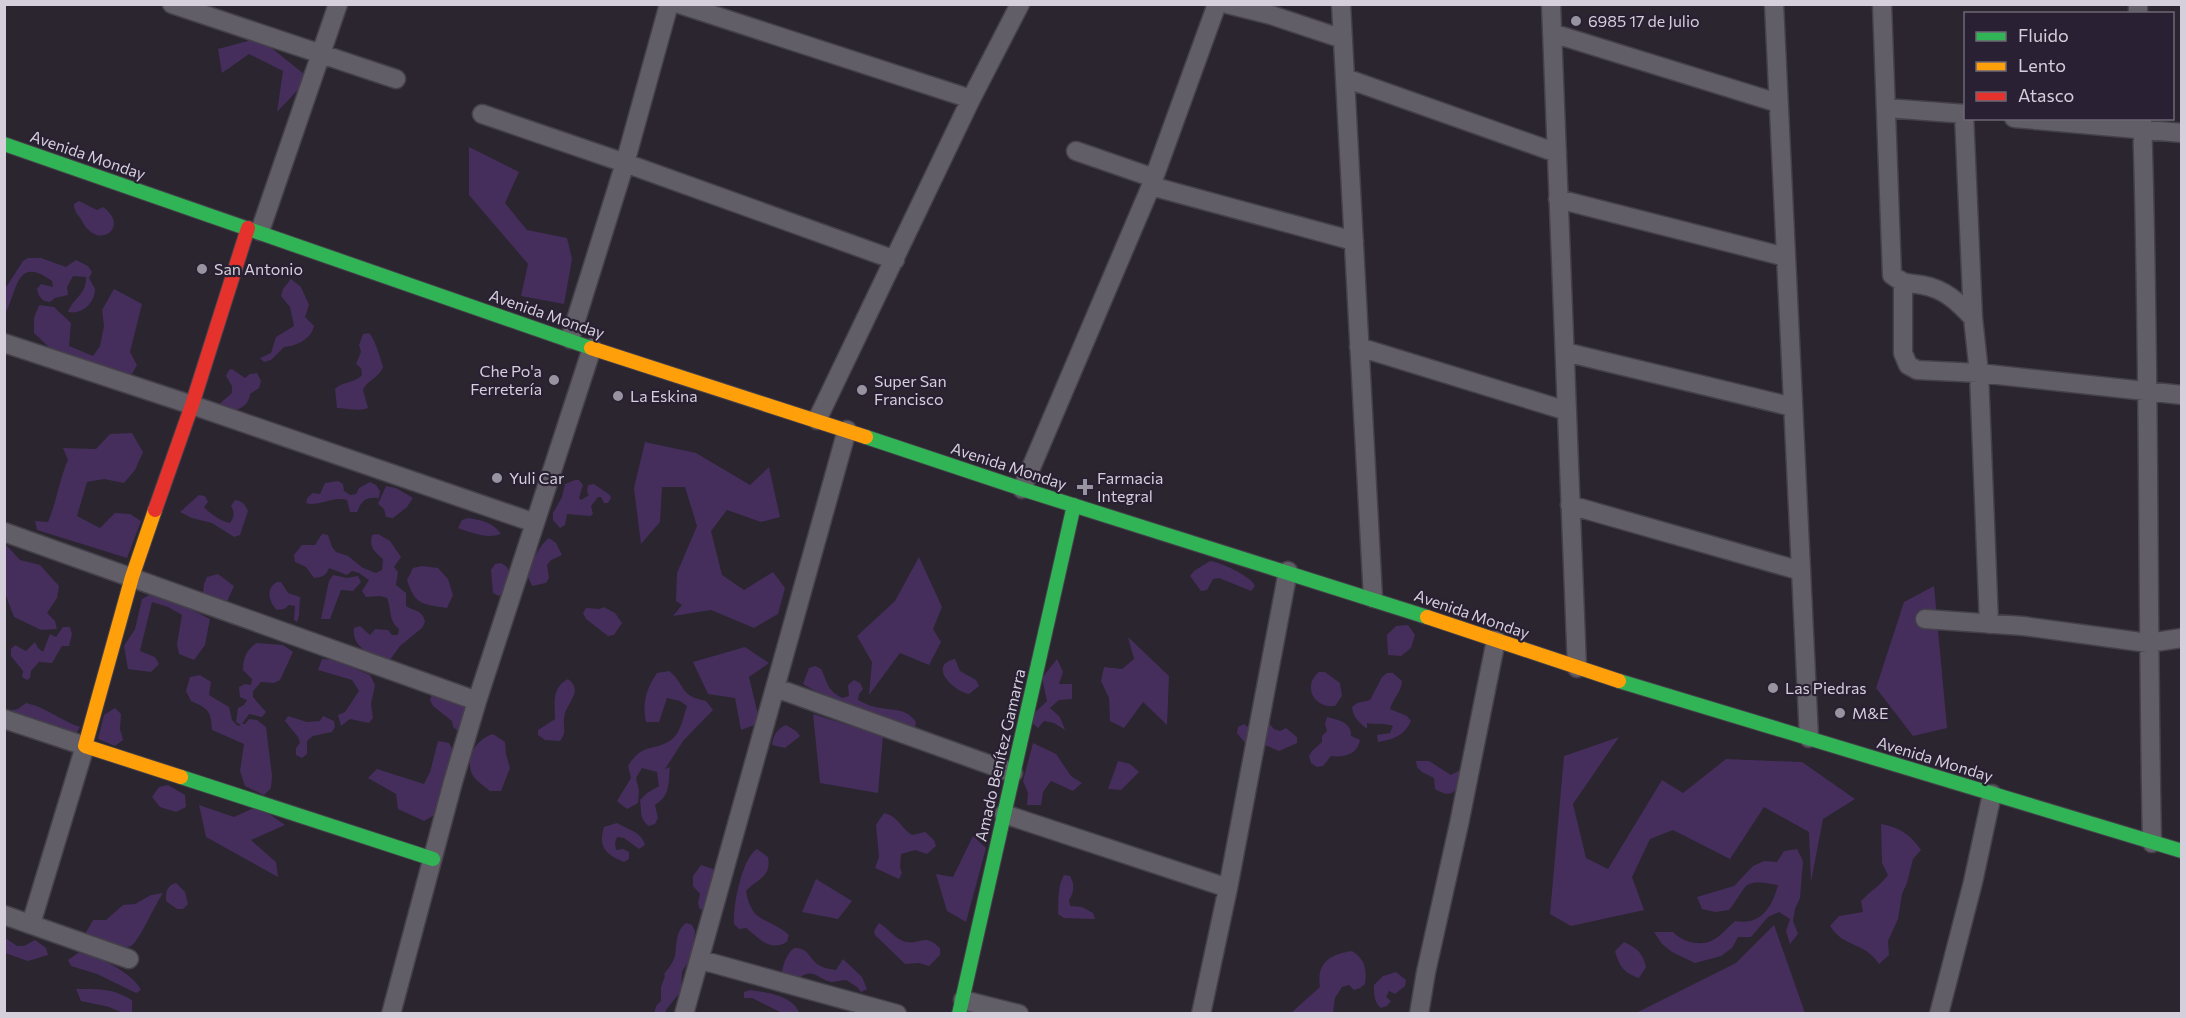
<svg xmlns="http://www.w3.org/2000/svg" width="2186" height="1018" viewBox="0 0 2186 1018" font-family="Commissioner,sans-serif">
	<rect width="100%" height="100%" fill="#2a252f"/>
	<path fill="#452e5c" d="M259 38 309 78 277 112 283 71 249 54 222 73 218 49Z
		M469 147 519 172 505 203 527 230 567 238 572 259 564 304 521 296 528 264 469 195Z
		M79 201 97 210 103 207C131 227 98 252 82 221 78 214 74 212 74 204Z
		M28 258H41L66 267 76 260 88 266 92 272 89 278 95 289C95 303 82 315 68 312 73 298 87 294 86 277L73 276 67 287 68 295 55 298 50 302 44 301 39 296 37 289 41 284 53 287 52 281C16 255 18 290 5 314V289L23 261Z
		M291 279 301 287 309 305 305 317 314 326C311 339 297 346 284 347L271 360 264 362 260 358 271 353 276 337 294 326 290 307 281 296 283 289Z
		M114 289 142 304 130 352 137 365 130 377 55 353 34 333V318L39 305 54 307 71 323 69 346 93 356 100 346 104 326 102 310Z
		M369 333C374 337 381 359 383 367 379 378 367 380 363 390L368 408C357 412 348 408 337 408L335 389C342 381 354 384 362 375L361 368 356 364 361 352 359 345 363 334Z
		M232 369 245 378 250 374 257 373 261 381 259 388 250 394C249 406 240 408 231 413L217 406 232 393V386L226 376 229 370Z
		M132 433 143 452 135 470 124 483 104 479 87 482 77 516 100 528 115 513 130 514 141 521 127 558 37 530 35 521 48 522C57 501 59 480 68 460L63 448 96 449 110 434Z
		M645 442 696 453 750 485 769 467 780 517 761 522 727 510 711 531 722 575 744 590 773 572 785 588 778 614 754 628 711 610 673 616 682 605 676 601 677 573 697 526 685 487H662L660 522 641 544 634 488Z
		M575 480H579L583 485 579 498 581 500 589 495 587 492 588 485 594 484 610 495 611 498 608 503H604L601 497H598L591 506 593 514 590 516 567 514 565 525 560 528 553 520V513L562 497 565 484Z
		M338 481 343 484 344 491 350 495 356 494 359 488 370 482 376 485 380 491 379 498C367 497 362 499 357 512H350L347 500C331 496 321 507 306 503L308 497 313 493 320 494 325 483Z
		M386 486 396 488 413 498 407 507 393 518 386 517 384 509 378 504Z
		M199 495 205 496 208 502 204 507C209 513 222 522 230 523 234 517 235 513 231 506L235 500C242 501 245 504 248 511L240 535 234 537 212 523 192 518 180 512Z
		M468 518C481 520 493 522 501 534 488 539 471 533 458 528L462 520Z
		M322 534 328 535 332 547 336 552 348 556 363 568 376 573 382 570 383 559C374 552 369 547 372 535L378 534 390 541 401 557 394 567 398 572 396 585 406 593V606C416 612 423 610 425 622L422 628 400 646 389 661C374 657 351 648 354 628L360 626 370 635 375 629 388 630 392 635H398L399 629C388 620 392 610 387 598L380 596 366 597 362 591 369 580 359 573 352 571 347 575 329 568C326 576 322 577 314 578L306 567 295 562 294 555 302 545H315Z
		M549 538 556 543 562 555 551 560 547 565 549 578 546 583 532 586C531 583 529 580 528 577 526 568 542 542 549 538Z
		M5 544 20 560 40 565 59 586 57 598 47 613 55 621 57 629 41 630 14 617 5 593Z
		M919 557 942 607 933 629 941 642 929 665 900 653 869 695 872 662 857 636 895 601Z
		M1210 561C1220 562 1251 576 1255 586L1251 591 1219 578 1213 579 1207 590 1201 591 1190 576 1194 571Z
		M501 563 507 567 510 573 504 592 499 596 493 593 491 570 495 564Z
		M422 566 438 568 448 579 453 595 447 608C422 604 415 605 407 580L413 568Z
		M218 574 234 586 226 604 207 598 203 593 204 584 207 577Z
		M333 575 347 578 358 576 361 582 353 591 341 590 330 619H321L329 581Z
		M277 582H281L288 593 300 597 299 616 297 622 294 620 295 606 289 605 284 609 277 610C269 602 265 589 277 582Z
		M1934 586 1947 728 1913 736 1876 688 1904 602Z
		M151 594 176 602 210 619 205 645 194 660 179 654 177 644 182 615 168 607 152 602 140 651 155 657 159 664 151 672 128 669 124 646 135 629 142 599Z
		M604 607 615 613 622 623 614 635 608 636 586 619 583 613 586 608 599 609Z
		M1408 625 1415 635 1411 648 1401 656 1388 655 1387 635 1396 626Z
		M63 627H70L72 634 69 646H62L52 663 39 662 31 671 30 678 27 680 22 677 23 671 11 656V649L15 645 26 651 35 642 38 648 43 652 50 634 56 637Z
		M1128 637 1169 676 1167 725 1143 702 1124 728 1110 721 1109 698 1101 681 1104 667 1122 669 1134 659Z
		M257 643 283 645 293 652 280 680 274 683 261 682 253 691V697L266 712 262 717 249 714 242 724H245L249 719 257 720 266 727 272 776 271 788 264 795 245 786 240 771 244 744 212 730C211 711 209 709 191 701L186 691 190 677 200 675 211 682 209 695 229 707 232 720 238 726 241 725 236 722 238 708 244 705 247 700 240 697 239 687 245 684 251 685 252 679 243 670C243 658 247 649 257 643Z
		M745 647 769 663 749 677 760 723 741 730 735 698 708 694 693 662Z
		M322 659 335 660 370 675 375 685 371 704 373 718 369 723 350 719 341 726 338 715 345 712 359 691 352 680 318 670Z
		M955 659 960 671 976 680 979 686 969 694C953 691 927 665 955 659Z
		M1057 659 1063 672 1059 684H1072V699L1059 700 1050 708 1060 717 1065 730 1054 723 1044 721 1038 728 1028 719 1047 701 1042 678Z
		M815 666 821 669C829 684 825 688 842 698L849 696 848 685 854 680 860 683 863 689 859 694 858 700C865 704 873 707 881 708 896 711 906 708 916 722L915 728H908L826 697C818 691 810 689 803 684L809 668Z
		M669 671C687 685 677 695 706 701L713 710 683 741 665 769 670 767C668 783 671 795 655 805L658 818 655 824 649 826C639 819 642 811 640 800L647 793 659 786 657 772 642 768 636 778 639 791 638 803 627 809 617 801 631 778 628 766C643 742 653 752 671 740 681 733 683 717 687 706L680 701 667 698 659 722H646C642 704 646 689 657 673Z
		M1319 672H1325L1340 683 1342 696 1335 706C1314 709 1302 686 1319 672Z
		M1387 673H1393L1402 681C1401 693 1393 698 1390 709L1407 716 1411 721C1405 735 1393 740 1378 742L1377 735 1390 733 1393 726C1380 722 1378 725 1367 723V729C1359 722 1353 718 1352 707L1357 703 1370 700 1382 677Z
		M568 679C585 692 565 703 564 718 563 727 567 732 560 741L545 740 538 735V730L555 719C555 703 551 688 568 679Z
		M432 693 467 702 465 732 458 731 453 727 452 721 433 706 430 700Z
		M26 703C46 707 61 721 80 727L75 736 18 720 8 711 18 709Z
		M115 708 121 714 120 729 123 740 115 746 98 739 104 715Z
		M813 714 883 736 878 793 820 783Z
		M288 716 307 722 320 721 323 716 334 721 335 727 332 732 313 736 307 741V754L302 758 296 755V748L300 743 298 737 285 721Z
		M1327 717C1338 720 1352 722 1351 736L1360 740C1358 754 1344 758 1331 756L1323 766 1317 767 1311 763 1309 756 1312 751 1322 742V736L1327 731 1325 724Z
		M1266 720 1274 729 1280 731 1286 728 1297 737V743L1279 751 1260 743 1246 744 1237 733 1238 727 1244 724 1253 731Z
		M786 725 796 731 800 736 785 748 772 745C773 735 777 729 786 725Z
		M493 734 505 742 506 754 510 768 501 791H490C484 786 476 781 472 774 465 756 477 739 493 734Z
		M1619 737 1573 804 1586 858 1608 869 1662 780 1683 793 1726 759 1802 762 1855 799 1823 819 1811 882 1809 832 1764 807 1730 859 1673 830 1650 839 1632 877 1644 910 1571 926 1550 914 1564 756Z
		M438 741 449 743 455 754 436 814 424 821 398 809 396 794 368 778 377 769 424 784 430 772Z
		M1033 743 1056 754 1071 776 1082 783 1073 791 1051 781 1043 792 1041 805H1027L1028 793 1023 781Z
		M1118 761 1130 764 1139 772 1121 790 1108 789Z
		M1416 761H1429L1451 775 1462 769C1458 786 1456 802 1435 789L1434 778 1422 772 1417 767Z
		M168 785 185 795 186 807 176 812 160 807 152 797 159 787Z
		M199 805 234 817 258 806 285 825 251 840 276 862 278 877 206 837Z
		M884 813C898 816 901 828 912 835L925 832 934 840 936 846 927 854 915 850 901 854 900 867 902 873 899 879 875 868 879 857 876 825Z
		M617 823C627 829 642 832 645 845L639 849 624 838 617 837 615 843 616 850 623 849 629 852V859L624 862C605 854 598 847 604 827Z
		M1881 824C1900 828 1910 834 1921 850L1913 859 1907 883 1902 894 1898 919 1888 941 1889 955 1879 964C1864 941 1845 949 1830 926L1839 916 1863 912 1861 901C1870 891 1880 886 1888 875L1882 863Z
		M973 836 986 848 966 922 947 911 936 874 953 877Z
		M757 849 768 857C772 877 757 879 746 891 752 925 768 916 789 935L787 942C769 952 759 938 746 928L739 929 734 924C733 905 742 858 757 849Z
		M1797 849 1803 861 1800 898 1795 909 1793 921 1798 934 1790 944 1786 931 1790 919 1779 912 1768 917 1751 937H1738L1732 948 1721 956 1695 963 1672 952 1662 944 1654 932H1673C1682 942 1701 947 1713 940 1721 936 1728 927 1735 921 1761 926 1772 907 1778 885 1740 878 1749 885 1729 910L1715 912 1702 909 1697 897 1734 886 1753 866 1764 861 1777 862 1784 851Z
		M701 865 713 869 714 884 707 907 700 910 698 903 700 894 693 886V876Z
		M1064 875 1070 876C1075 884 1074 893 1069 900L1070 906 1082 907 1093 913 1095 919 1064 918 1058 914C1059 900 1057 887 1064 875Z
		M816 879 852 901 838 919 802 912Z
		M176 883 185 892 188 904 183 909H177L166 901C166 892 166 886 176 883Z
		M163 893C156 903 138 943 131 946 118 951 96 939 84 936L93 920H106L123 905 135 904 151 895Z
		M686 923 692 925 695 931 693 949 688 962 682 972 681 991 666 1010V1013L654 1014 656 1006 661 1001V987L665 976 664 974C668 969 673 963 675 956 677 944 675 932 686 923Z
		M879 923C888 928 893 937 903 941 919 947 923 931 940 948V955L929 966 919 963 905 964 875 935 874 931Z
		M1774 925 1805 1013H1636L1736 963Z
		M4 937 17 946H24L35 940 46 948 48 955 28 961 5 953Z
		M1624 942C1637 948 1643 953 1646 967L1639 978C1624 973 1619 966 1615 951Z
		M794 948C808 948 808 956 817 964 823 968 829 969 836 970L843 959 862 977 867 989 861 992 857 987 846 980C841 980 836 982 831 982 818 979 813 967 799 978L786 976 782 971C784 962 787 954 794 948Z
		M1352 951C1365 959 1367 969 1365 984L1360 988 1354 990 1349 985 1342 987 1335 998 1333 1013H1291L1320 987C1316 962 1331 954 1352 951Z
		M78 953C95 953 134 974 141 990L136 993 97 974 71 966 68 960Z
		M1396 972 1406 980 1405 986 1395 994 1389 991 1386 997 1391 1001 1387 1006 1381 1008C1374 1003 1374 993 1374 985L1383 976Z
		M76 989C101 989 115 988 136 1003L132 1001V1013H123L109 1007 81 1001Z
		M750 990C766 992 794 996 799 1013H782L752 998H744V992Z"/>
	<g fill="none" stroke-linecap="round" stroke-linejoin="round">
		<g stroke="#45414a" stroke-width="21">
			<path id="street" d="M172 4 396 79
				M679 4 971 99
				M1227 4 1271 15 1343 39
				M1341 4 1373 598
				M1551 4 1577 668
				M1774 4 1809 738
				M1882 4 1892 275C1907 286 1906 282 1922 285 1945 289 1958 302 1973 318
				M2138 4V14
				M1552 33 1778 103
				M1345 78 1557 153
				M1886 108 1966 114
				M482 114 625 163 895 260
				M1964 114 1973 318 1979 373 1989 624
				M2014 118 2182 133
				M2142 118C2150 360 2147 601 2152 843
				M1076 151 1154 178
				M1151 186 1354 241
				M1558 199 1786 257
				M260 231 338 4
				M1903 284V353L1908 365 1917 370 1979 373 2182 395
				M570 339 625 163 669 4
				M4 343 192 405 535 523
				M1359 347 1567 411
				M1565 352 1793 407
				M817 420 971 99 1020 4
				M1022 489 1151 186 1217 4
				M1570 505 1801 571
				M4 532 477 701
				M1925 619 2023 626 2148 643 2182 638
				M776 688 1013 773
				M4 719 85 746 31 924
				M1004 814 1228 888
				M4 915 129 959
				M701 960 897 1014
				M963 1000 1019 1014
				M391 1014 453 782 477 701 592 348
				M684 1014 847 430
				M1201 1014 1228 888 1288 571
				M1419 1014 1426 972 1459 824 1496 640
				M1939 1014 1973 882 1992 794"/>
		</g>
		<g stroke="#45414a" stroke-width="16">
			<path id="fast" d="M4 144 591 348
				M866 437 1022 489 1427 617
				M1619 681 2182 851
				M181 777 433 859
				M959 1014 1074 505"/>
		</g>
		<g stroke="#45414a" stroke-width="16">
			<path id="slow" d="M591 348 866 437
				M155 510 132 577 85 746 181 777
				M1427 617 1619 681"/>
		</g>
		<g stroke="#45414a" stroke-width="16">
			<path id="jam" d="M155 510 192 405 248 228"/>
		</g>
		<use href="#street" stroke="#625e67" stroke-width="18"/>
		<use href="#fast" stroke="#30b455" stroke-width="14"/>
		<use href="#slow" stroke="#ff9f0a" stroke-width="14"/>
		<use href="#jam" stroke="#e5322d" stroke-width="14"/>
	</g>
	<g fill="#98949f" stroke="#292133" stroke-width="2">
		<circle cx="1576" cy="21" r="6"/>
		<circle cx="202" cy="269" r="6"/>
		<circle cx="554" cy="380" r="6"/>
		<circle cx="862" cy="390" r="6"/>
		<circle cx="618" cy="396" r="6"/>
		<circle cx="497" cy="478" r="6"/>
		<path d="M1082 478h6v6h6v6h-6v6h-6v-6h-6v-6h6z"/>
		<circle cx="1773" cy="688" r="6"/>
		<circle cx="1840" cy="713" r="6"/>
	</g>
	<g text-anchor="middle" stroke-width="4.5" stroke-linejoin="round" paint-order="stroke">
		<g font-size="16" fill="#d4cfdb" stroke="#292133" text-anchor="start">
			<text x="1588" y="27">6985 17 de Julio</text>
			<text x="214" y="275">San Antonio</text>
			<text x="542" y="377" text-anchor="end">Che Po'a<tspan x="542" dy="18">Ferretería</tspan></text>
			<text x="874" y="387">Super San<tspan x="874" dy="18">Francisco</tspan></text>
			<text x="630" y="402">La Eskina</text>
			<text x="509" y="484">Yuli Car</text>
			<text x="1097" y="484">Farmacia<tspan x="1097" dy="18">Integral</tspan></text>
			<text x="1785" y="694">Las Piedras</text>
			<text x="1852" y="719">M&amp;E</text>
		</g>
		<g font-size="16" fill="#d4cfdb" stroke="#292133">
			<text transform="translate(88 155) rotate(19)" y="6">Avenida Monday</text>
			<text transform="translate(547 314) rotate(19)" y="6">Avenida Monday</text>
			<text transform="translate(1009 466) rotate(18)" y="6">Avenida Monday</text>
			<text transform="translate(1472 614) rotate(19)" y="6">Avenida Monday</text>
			<text transform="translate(1000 755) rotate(-77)" y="6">Amado Benítez Gamarra</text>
			<text transform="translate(1935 759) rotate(17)" y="6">Avenida Monday</text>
		</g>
	</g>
	<rect width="2186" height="1018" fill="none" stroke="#d4cfdb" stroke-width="12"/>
	<rect x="1964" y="12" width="210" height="108" fill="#292133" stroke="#6d6776" stroke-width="1.5"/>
	<rect x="1976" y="32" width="30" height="9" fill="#30b455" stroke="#6d6776" stroke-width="1.5"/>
	<text x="2018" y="42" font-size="18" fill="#d4cfdb">Fluido</text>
	<rect x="1976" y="62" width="30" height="9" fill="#ff9f0a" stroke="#6d6776" stroke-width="1.5"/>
	<text x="2018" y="72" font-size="18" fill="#d4cfdb">Lento</text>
	<rect x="1976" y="92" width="30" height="9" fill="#e5322d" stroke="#6d6776" stroke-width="1.5"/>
	<text x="2018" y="102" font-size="18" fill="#d4cfdb">Atasco</text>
</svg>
